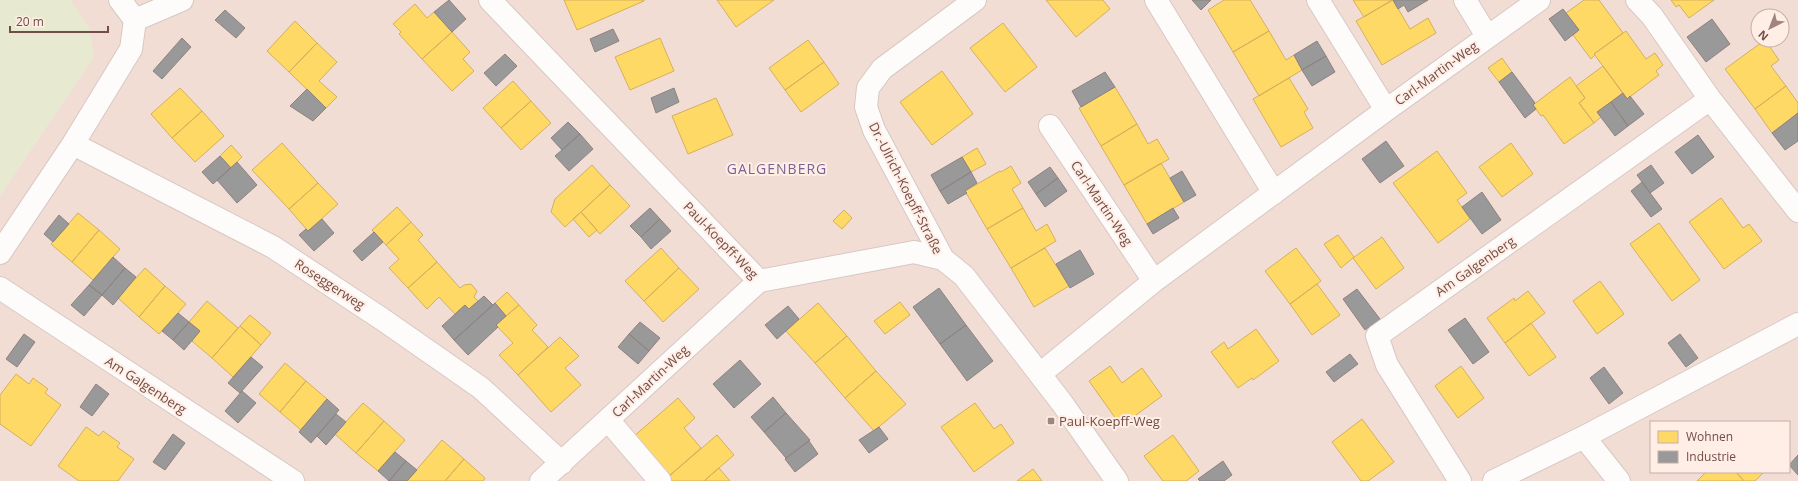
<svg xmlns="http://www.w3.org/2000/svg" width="1798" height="481" viewBox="0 0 1798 481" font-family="'Open Sans',sans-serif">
	<rect width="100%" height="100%" fill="#f6ebe5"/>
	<path fill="#f1ddd4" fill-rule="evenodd" d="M0 0H1798V481H0ZM1758 16H1782V40H1758ZM1651 422H1789V472H1651Z"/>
	<path fill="#e7ead0" d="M0 0H70L89 27 94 57 0 196Z"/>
	<path fill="#ffd966" stroke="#d5af5d" d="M564 0H644V1L577 30Z
		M717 0H774L736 27Z
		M1046 0H1103L1110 9 1076 37Z
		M1224 0H1250L1269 31 1233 52 1208 10Z
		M1353 0H1392L1364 17Z
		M1393 0 1410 29 1428 18 1436 33 1382 65 1356 21Z
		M1584 0H1599L1623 33 1594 54 1595 55 1591 59 1573 35 1579 30 1566 13Z
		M1671 0H1714L1689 18 1679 5 1676 7Z
		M415 4 427 18 434 12 452 32 422 59 399 34 401 32 393 24Z
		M295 21 317 43 289 72 267 51Z
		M1003 23 1037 67 1005 92 970 48Z
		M1269 31 1286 60 1294 55 1302 70 1259 96 1233 52Z
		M1626 31 1646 59 1655 53 1663 65 1656 71 1659 75 1627 99 1594 54Z
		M452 32 470 52 463 59 474 71 452 91 422 59Z
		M660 38 674 71 630 90 615 57Z
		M808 40 824 62 785 90 769 68Z
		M1765 40 1779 60 1771 66 1786 86 1755 109 1725 69Z
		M317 43 337 62 319 81 337 97 326 108 289 72Z
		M1502 58 1512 72 1499 82 1488 68Z
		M824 62 839 84 801 112 785 90Z
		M1603 66 1623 93 1597 112 1601 117 1594 123 1579 103 1585 98 1576 86Z
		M942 71 973 114 932 145 900 102Z
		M1570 77 1585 98 1579 103 1594 123 1564 144 1543 115 1541 116 1533 105Z
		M1289 78 1308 109 1304 112 1313 128 1281 147 1253 99Z
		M513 81 531 101 501 128 483 108Z
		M1786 86 1798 103V113L1772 133 1755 109Z
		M1115 87 1137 124 1101 146 1079 108Z
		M180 88 202 111 172 138 151 114Z
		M716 98 733 135 688 154 672 116Z
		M531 101 551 123 521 150 501 128Z
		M202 111 224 136 195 162 172 138Z
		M1137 124 1148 144 1157 139 1169 159 1124 185 1101 146Z
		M282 143 318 183 289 209 252 170Z
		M1511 143 1533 174 1502 197 1479 167Z
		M231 145 242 157 231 168 220 156Z
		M977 148 986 164 971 172 962 157Z
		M1437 151 1467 193 1457 200 1470 219 1438 243 1393 183Z
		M1161 163 1184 202 1147 224 1124 185Z
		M592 165 610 185 565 227 551 212 555 199Z
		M1011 166 1021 183 1012 189 1023 208 987 229 965 191 1000 171 1001 172Z
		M318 183 338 204 308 231 289 209Z
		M610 185 630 206 600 234 581 212Z
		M1721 198 1743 228 1749 224 1762 241 1724 269 1689 222Z
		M397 207 411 222 386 245 372 230Z
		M1023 208 1036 231 1047 224 1056 241 1011 268 987 229Z
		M844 210 852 218 842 229 833 221Z
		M581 212 597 230 589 237 573 219Z
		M78 213 99 230 72 262 51 244Z
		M411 222 423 235 418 240 437 262 408 288 389 268 399 259 386 245Z
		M1659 223 1700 280 1672 301 1630 244Z
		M99 230 120 249 93 280 72 262Z
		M1338 235 1354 257 1341 268 1324 244Z
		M1382 237 1404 268 1376 289 1353 258Z
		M661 248 679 268 644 301 625 281Z
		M1045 248 1069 286 1034 307 1011 268Z
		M1296 248 1321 281 1290 304 1265 271Z
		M437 262 460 288 464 285 471 284 477 291 474 297 478 301 469 309 465 305 455 314 439 297 427 309 408 288Z
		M145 268 165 286 139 317 118 298Z
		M679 268 699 289 663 322 644 301Z
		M1600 281 1624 314 1597 334 1573 301Z
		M1317 284 1340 315 1312 335 1290 304Z
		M165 286 186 304 159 334 139 317Z
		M1528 291 1545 313 1505 343 1487 318 1514 298 1515 301Z
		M507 292 519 305 506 316 495 303Z
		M207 301 238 328 212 358 192 341 200 331 189 322Z
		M900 302 910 315 885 334 874 321Z
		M818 303 847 336 815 363 786 331Z
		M519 305 537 325 532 330 548 347 518 375 499 355 513 343 496 325Z
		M250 315 271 333 261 345 240 326Z
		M1531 323 1556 357 1529 376 1505 343Z
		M240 326 261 345 233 377 212 358Z
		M1256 329 1279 361 1253 380 1252 378 1238 388 1211 352 1224 342 1228 349Z
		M847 336 876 371 845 398 815 363Z
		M560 337 579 356 565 368 581 385 551 412 518 375Z
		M285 363 306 381 280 412 259 394Z
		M1110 366 1122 383 1142 368 1162 396 1121 426 1089 381Z
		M1461 366 1484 398 1458 418 1435 386Z
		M876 371 906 404 874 431 845 398Z
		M16 374 29 384 33 378 48 389 45 393 61 405 31 446 0 424V395Z
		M306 381 327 399 301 430 280 412Z
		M678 398 695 418 684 428 701 448 668 477 633 437Z
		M363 403 384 421 356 453 335 434Z
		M975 403 994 429 1001 424 1014 443 974 472 941 427Z
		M1362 419 1394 462 1368 481H1361L1332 442Z
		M384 421 405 440 378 471 356 453Z
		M86 427 99 436 103 431 120 443 117 447 134 459 118 481H79L58 466Z
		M717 435 734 455 704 481H671L668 477Z
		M1173 435 1199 471 1186 481H1163L1144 456Z
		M442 440 464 459 445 481H407Z
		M464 459 485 478 483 481H445Z
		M719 468 730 481H704Z
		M1033 469 1042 481H1017Z
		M1706 472H1736L1744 481H1697Z
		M1736 472H1764L1755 481H1744Z"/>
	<path fill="#999" stroke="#8d8280" d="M449 0 466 19 452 32 434 12Z
		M1192 0H1211L1201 10Z
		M1393 0H1428L1408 12 1404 5 1398 9Z
		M1563 9 1579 30 1565 41 1549 19Z
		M225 10 245 28 236 38 215 20Z
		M1712 19 1730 44 1706 62 1687 37Z
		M613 29 619 41 595 52 590 39Z
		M182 38 191 47 162 79 153 71Z
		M1317 41 1326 56 1302 70 1294 55Z
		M505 54 517 66 496 86 484 73Z
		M1326 56 1335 72 1312 86 1302 70Z
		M1105 72 1115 87 1081 107 1072 91Z
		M1512 72 1535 103 1533 105 1536 109 1525 118 1499 82Z
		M674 88 679 102 656 113 651 98Z
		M307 89 326 108 313 121 290 106Z
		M1623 93 1627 99 1630 96 1644 114 1628 126 1611 102Z
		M1611 102 1628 126 1615 136 1597 112Z
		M1798 113V141L1785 150 1772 133Z
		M568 122 580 134 562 150 551 138Z
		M580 134 593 149 569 171 555 156Z
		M1698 135 1714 157 1692 174 1675 152Z
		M1386 141 1404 166 1380 183 1362 159Z
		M220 156 231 168 213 184 202 172Z
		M962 157 971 172 940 191 931 175Z
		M237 162 257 185 237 203 217 180Z
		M1651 165 1664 183 1650 193 1637 175Z
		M1050 167 1058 178 1036 194 1028 182Z
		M1182 171 1196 195 1184 202 1170 178Z
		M971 172 977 183 965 191 967 193 948 204 940 191Z
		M1058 178 1067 191 1045 207 1036 194Z
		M1642 182 1662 209 1651 217 1631 191Z
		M1482 192 1501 220 1482 234 1462 207Z
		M650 208 660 219 641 237 630 226Z
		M1173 208 1179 218 1153 234 1147 224Z
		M59 215 69 224 53 242 44 234Z
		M322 219 334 233 314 251 299 235 306 229 308 231Z
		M660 219 671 231 651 249 641 237Z
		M374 232 383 242 362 261 353 251Z
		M1080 250 1094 274 1070 288 1056 264Z
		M113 257 125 268 102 295 89 285Z
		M125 268 136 277 113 305 102 295Z
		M89 285 102 295 84 316 71 305Z
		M939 288 966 325 940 344 913 307Z
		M1357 289 1380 319 1365 330 1343 299Z
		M484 296 493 305 454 340 442 326 465 305 469 309Z
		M495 303 506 316 496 325 498 327 468 355 454 340Z
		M788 306 799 319 777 339 765 325Z
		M178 313 189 322 173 340 162 331Z
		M1465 318 1489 352 1473 364 1448 330Z
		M189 322 200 331 184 350 173 340Z
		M640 322 660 338 649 351 629 334Z
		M966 325 993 361 967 381 940 344Z
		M24 334 35 342 17 367 6 359Z
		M629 334 649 351 638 364 618 347Z
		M1680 334 1698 358 1686 367 1668 343Z
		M1350 354 1358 364 1334 382 1326 372Z
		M251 357 263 367 240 393 228 383Z
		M740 360 761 384 734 408 713 384Z
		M1604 367 1623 393 1609 404 1590 378Z
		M96 384 109 394 92 416 80 407Z
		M242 391 256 403 238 423 225 411Z
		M773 397 786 413 764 432 751 417Z
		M327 399 339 410 311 443 299 432Z
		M786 413 810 440 786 458 764 432Z
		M336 414 346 422 326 445 317 436Z
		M879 427 888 439 869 453 859 440Z
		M173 434 185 443 165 470 153 462Z
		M809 441 818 454 795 472 785 459Z
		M395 452 406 461 389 481 378 471Z
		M1798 455V475L1789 465Z
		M406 461 417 470 407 481H389Z
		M1223 461 1232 475 1224 481H1200L1198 479Z"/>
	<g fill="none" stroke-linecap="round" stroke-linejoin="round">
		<g stroke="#d7c8c4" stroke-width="24">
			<path id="minor" d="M490 0 759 281 914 252 943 259 964 276 1062 403 1117 481
				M1156 0 1274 193
				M1318 0 1386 110
				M1465 0 1487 36
				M1637 0 1652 16 1710 99 1798 211
				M135 20 182 0
				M1050 126 1154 281
				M73 144 273 247 382 319 481 388 562 463
				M0 253 73 144 131 49 135 20 120 0
				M943 259 874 130 866 107 868 88 882 69 975 0
				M0 288 293 481
				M1040 374 1154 281 1386 110 1539 0
				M608 420 660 481
				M1584 437 1619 481
				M541 481 759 281
				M1460 481 1387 365 1377 336 1710 99
				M1494 481 1584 437 1798 324"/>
		</g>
		<use href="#minor" stroke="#fefcfb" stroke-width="22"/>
	</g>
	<rect fill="#a0847e" stroke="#ffeee5" stroke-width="1.5" x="1047" y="417" width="8" height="8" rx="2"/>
	<g text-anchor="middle" stroke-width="4" stroke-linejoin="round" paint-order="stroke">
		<g font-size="13" fill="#724c47" stroke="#ffeee5">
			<text transform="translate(1436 73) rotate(-36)" y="5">Carl-Martin-Weg</text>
			<text transform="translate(906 188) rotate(63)" y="5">Dr.-Ulrich-Koepff-Straße</text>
			<text transform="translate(1102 203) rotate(56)" y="5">Carl-Martin-Weg</text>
			<text transform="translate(721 240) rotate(46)" y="5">Paul-Koepff-Weg</text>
			<text transform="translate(1475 266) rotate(-35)" y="5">Am Galgenberg</text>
			<text transform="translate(330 284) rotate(33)" y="5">Roseggerweg</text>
			<text transform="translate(650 381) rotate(-43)" y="5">Carl-Martin-Weg</text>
			<text transform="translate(146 385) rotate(33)" y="5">Am Galgenberg</text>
		</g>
		<g font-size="13" fill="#724c47" stroke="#ffeee5" text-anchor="start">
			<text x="1059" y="426">Paul-Koepff-Weg</text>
		</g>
		<g font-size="14" letter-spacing="1" fill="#786296" stroke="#ffeee5">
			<text x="777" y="174">GALGENBERG</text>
		</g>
	</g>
	<rect x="1650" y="421" width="140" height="52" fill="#ffeee5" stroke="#c7ada6"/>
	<rect x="1658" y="431" width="20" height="12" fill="#ffd966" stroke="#c7ada6"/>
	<text x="1686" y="441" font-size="12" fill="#724c47">Wohnen</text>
	<rect x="1658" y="451" width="20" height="12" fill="#999999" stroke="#c7ada6"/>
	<text x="1686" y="461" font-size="12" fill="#724c47">Industrie</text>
	<g transform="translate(1770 28) rotate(222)"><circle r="19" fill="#ffeee5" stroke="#c7ada6"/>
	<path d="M0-3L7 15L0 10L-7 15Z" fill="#a0847e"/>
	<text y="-6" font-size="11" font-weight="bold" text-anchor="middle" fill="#724c47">N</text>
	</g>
	<path d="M10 26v6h98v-6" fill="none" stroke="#724c47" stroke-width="2"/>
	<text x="16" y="26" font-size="12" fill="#724c47" stroke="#ffeee5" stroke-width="3" paint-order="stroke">20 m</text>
</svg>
